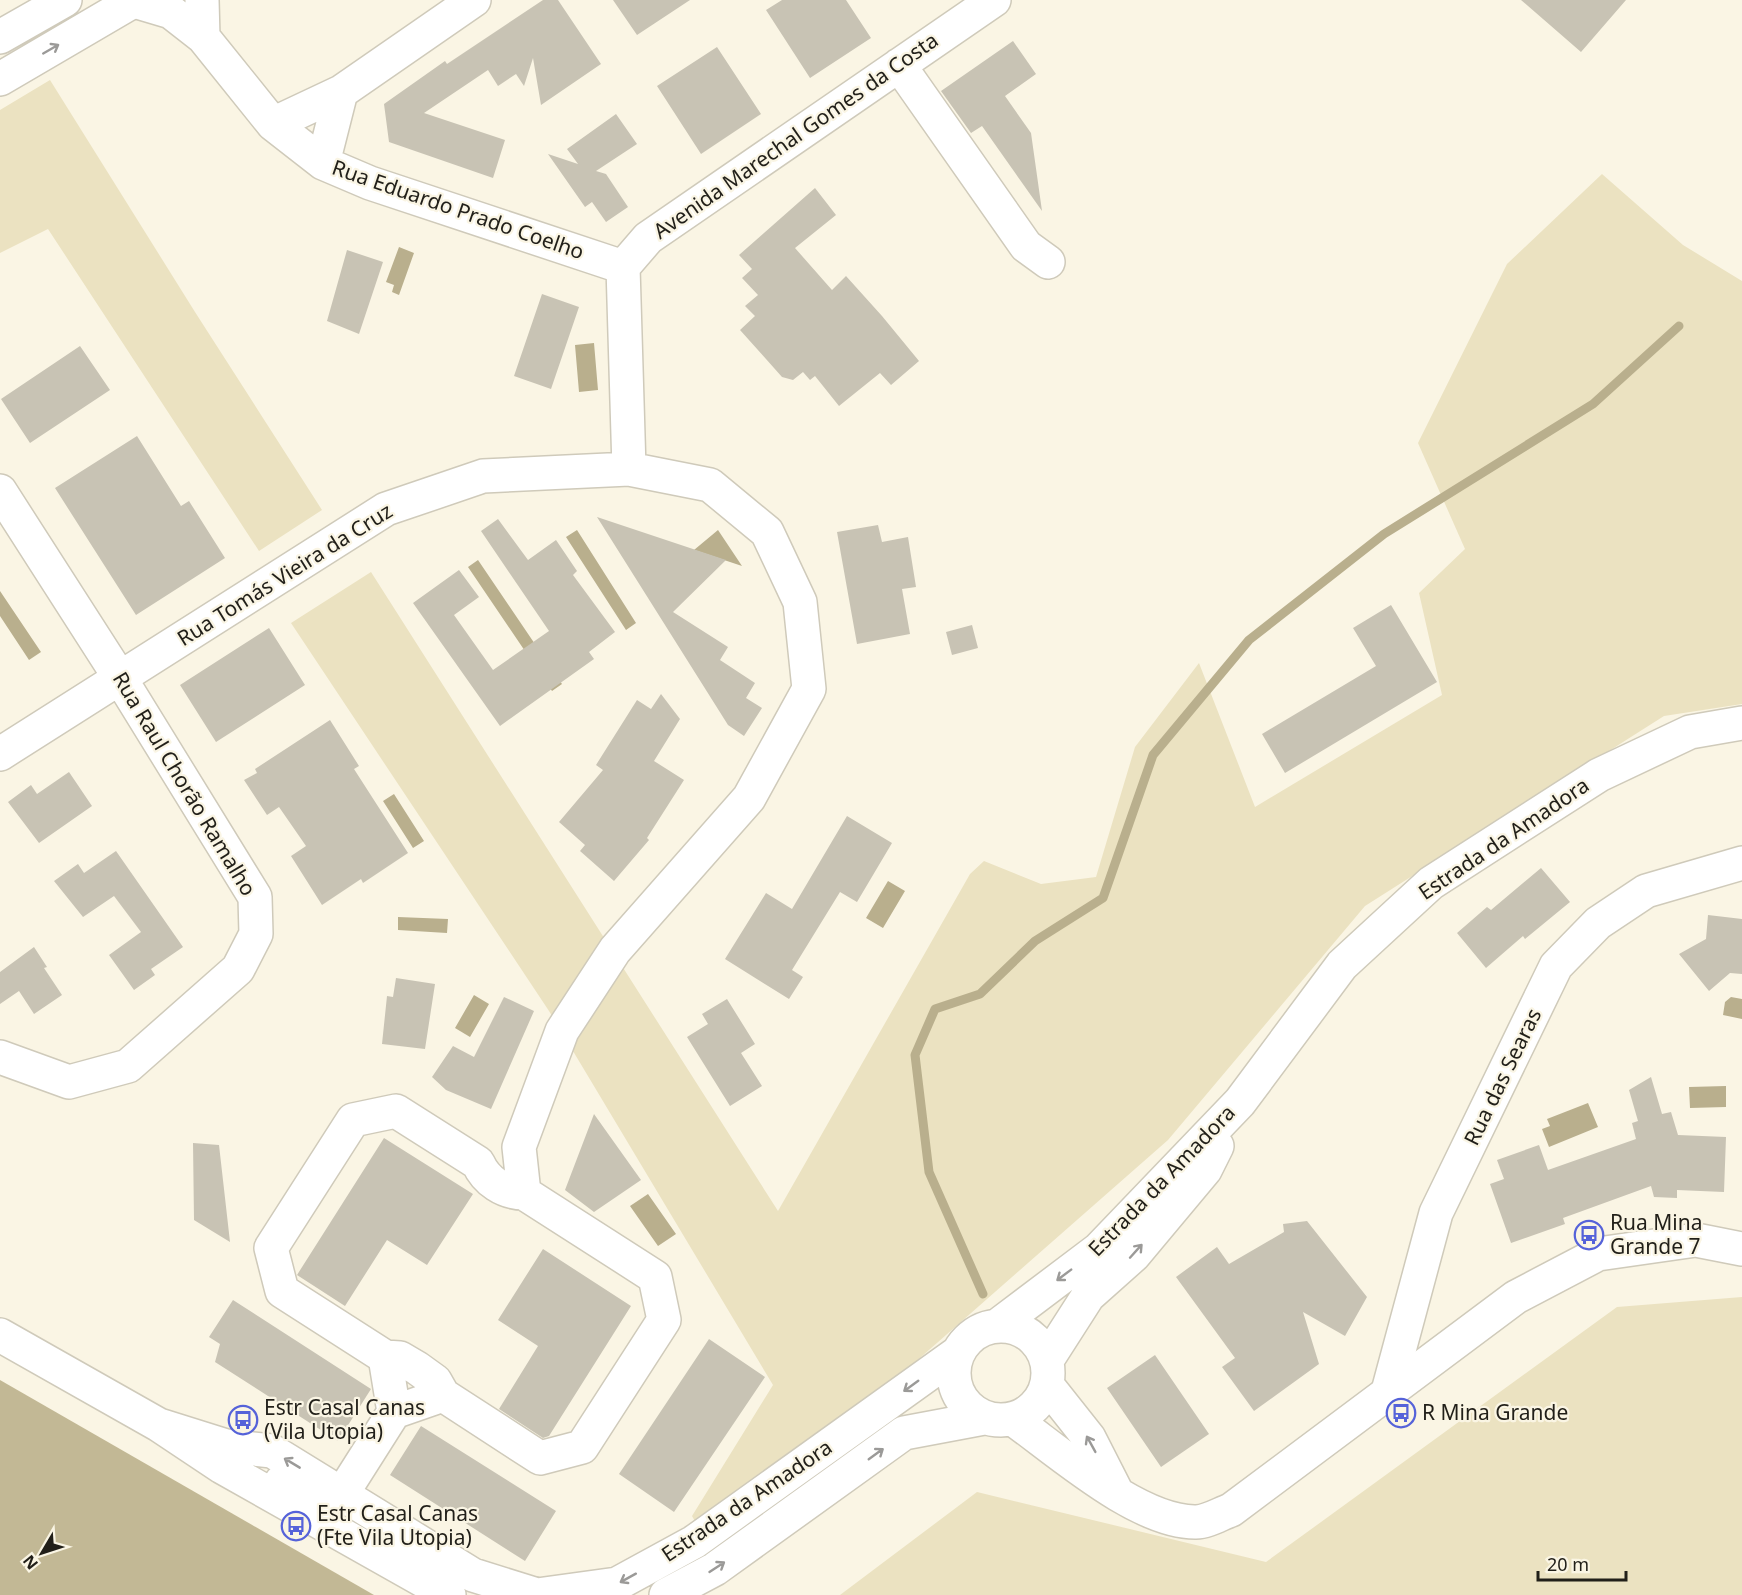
<svg xmlns="http://www.w3.org/2000/svg" width="1742" height="1595" viewBox="0 0 1742 1595" font-family="'Noto Sans',sans-serif">
	<rect width="100%" height="100%" fill="#faf5e4"/>
	<path fill="#ebe2c1" d="M50 80 195 312 322 510 259 551 48 229 0 253V110Z
		M1602 174 1683 245 1742 281V704L1664 716 1365 906 1168 1140 888 1386 696 1523 692 1516 773 1385 549 1011 291 623 371 572 778 1211 970 874 984 861 1041 884 1096 877 1135 747 1199 663 1255 807 1442 695 1419 593 1465 549 1418 443 1507 264Z
		M1742 1297V1595H840L977 1492 1266 1562 1617 1307Z"/>
	<path fill="#c2b895" d="M0 1380 374 1595H0Z"/>
	<path fill="#b9af8d" d="M399 247 414 253 399 295 392 292 394 285 386 282Z
		M594 343 598 390 579 392 575 345Z
		M577 530 636 623 626 630 566 537Z
		M718 530 742 566 694 550Z
		M478 560 562 684 552 691 468 567Z
		M0 591 41 652 29 660 0 616Z
		M394 794 424 841 413 848 383 801Z
		M888 881 905 891 883 928 866 918Z
		M398 917 448 919 447 933 398 930Z
		M474 995 489 1004 470 1037 455 1028Z
		M1731 997 1742 999V1019L1723 1015 1725 1002Z
		M1726 1086V1107L1690 1108 1689 1087Z
		M1588 1103 1598 1127 1549 1147 1542 1129 1550 1126 1547 1119Z
		M648 1194 676 1234 658 1246 630 1206Z"/>
	<g fill="none" stroke-linecap="round" stroke-linejoin="round">
		<path stroke="#b9af8d" stroke-width="9" d="M983 1294 929 1172 915 1055 935 1009 980 994 1035 941 1103 898 1153 755 1249 640 1384 534 1593 404 1679 326"/>
	</g>
	<path fill="#c8c3b4" d="M543 0H558L601 64 541 105 533 58 524 86 516 74 498 86 488 70 424 113 505 140 493 178 389 142 384 104 445 61 447 64Z
		M613 0H690L637 35Z
		M782 0H846L871 38 810 78 766 10Z
		M1521 0H1626L1581 52Z
		M1013 41 1036 74 1005 96 1031 133 1042 211 982 126 971 133 941 91Z
		M717 47 761 114 701 154 657 86Z
		M616 114 637 144 596 171 606 174 628 207 606 222 592 202 585 207 548 154 578 164 567 149Z
		M815 188 836 215 795 248 832 290 846 276 882 316 919 361 891 385 880 373 839 406 815 376 810 380 803 372 793 380 782 377 740 330 755 316 745 306 758 295 742 278 752 269 739 255Z
		M347 250 383 262 359 334 327 321Z
		M542 294 579 307 551 389 514 376Z
		M80 346 110 390 30 443 1 399Z
		M137 436 181 506 189 501 225 558 136 615 55 488Z
		M597 517 726 560 673 612 728 647 720 660 755 683 746 698 762 708 744 736 728 725Z
		M498 519 528 560 556 540 577 571 573 575 615 632 589 652 594 659 500 726 413 603 459 570 479 597 454 615 493 670 549 631 481 531Z
		M878 525 882 542 908 537 916 587 902 589 910 634 857 644 837 532Z
		M1391 605 1437 682 1285 773 1262 734 1376 666 1353 628Z
		M972 625 978 648 952 655 946 632Z
		M269 628 305 685 216 742 180 685Z
		M661 694 680 719 654 761 684 780 647 838 649 840 614 881 580 851 585 845 559 822 603 770 596 765 637 700 651 709Z
		M330 720 359 766 354 769 408 853 363 883 361 879 322 905 291 856 306 846 279 807 267 815 244 780 257 773 255 769Z
		M69 772 92 806 39 843 8 802 31 785 37 794Z
		M847 816 892 843 857 902 840 892 792 970 803 977 789 999 725 959 766 893 792 909Z
		M116 851 183 947 151 969 155 975 134 990 109 955 141 932 114 896 83 917 54 881 78 864 84 873Z
		M1541 868 1570 902 1525 939 1523 936 1486 968 1457 933 1487 907 1491 910Z
		M1708 915 1742 919V974L1730 973 1709 991 1679 954 1706 939Z
		M34 947 47 967 44 968 62 995 34 1014 19 991 0 1004V972Z
		M396 978 435 984 425 1049 382 1044 387 996 393 997Z
		M504 997 534 1011 491 1109 446 1090 432 1077 453 1046 474 1057Z
		M727 999 755 1044 741 1053 762 1086 730 1106 687 1037 708 1024 702 1014Z
		M1651 1077 1662 1114 1671 1112 1678 1135 1726 1137 1724 1192 1677 1190V1198L1654 1197 1651 1186 1563 1218 1565 1224 1511 1243 1490 1184 1504 1179 1497 1160 1539 1145 1548 1170 1636 1139 1632 1123 1638 1121 1629 1090Z
		M594 1114 641 1180 594 1212 565 1190Z
		M384 1138 473 1194 427 1265 387 1240 345 1306 297 1275Z
		M193 1143 219 1145 230 1242 194 1220Z
		M1307 1221 1367 1297 1345 1336 1303 1312 1319 1364 1254 1411 1222 1367 1235 1358 1176 1277 1217 1247 1229 1264 1284 1232 1283 1224Z
		M543 1249 631 1306 549 1436 543 1438 499 1409 538 1346 498 1320Z
		M233 1300 371 1389 338 1441 215 1362 220 1344 209 1337Z
		M709 1339 765 1377 674 1512 619 1474Z
		M1155 1355 1209 1434 1161 1467 1107 1388Z
		M421 1426 556 1511 525 1561 390 1475Z"/>
	<g fill="none" stroke-linecap="round" stroke-linejoin="round">
		<g stroke="#cfcaba" stroke-width="36">
			<path id="minor" d="M202 0 203 37
				M134 1 171 12 203 37 273 124 323 163 370 183 623 267
				M899 65 1026 246 1048 262
				M273 124 341 92 474 0
				M323 163 341 92
				M629 469 623 267 648 238 994 0
				M0 491 120 678 255 897 256 934 238 969 128 1066 69 1082 0 1057
				M0 754 386 509 483 476 629 469 710 485 767 532 800 602 809 689 749 798 615 950 562 1031 519 1147 524 1193
				M396 1111 478 1163C486 1181 504 1193 524 1193L655 1277 664 1320 582 1447 540 1458 443 1395 435 1381 417 1368 400 1358 385 1357 282 1291 271 1248 353 1120Z
				M385 1357 394 1412
				M1387 1395 1436 1213 1556 966 1598 923 1646 891 1742 863
				M281 1482 319 1503 342 1494 394 1412 443 1395"/>
		</g>
		<g stroke="#cfcaba" stroke-width="36">
			<path id="tertiary" d="M0 37 65 0
				M0 79 135 0
				M954 1373a47 47 0 1 1 94 0a47 47 0 1 1-94 0Z
				M997 1326 1099 1249 1240 1102 1342 965 1431 883 1599 775 1690 732 1742 723
				M0 1335 159 1425 222 1467 449 1595
				M1047 1360 1088 1296 1134 1255 1205 1170 1217 1146
				M1047 1385 1089 1438 1116 1491
				M1013 1419C1059 1452 1139 1523 1196 1522 1207 1522 1220 1514 1231 1510L1516 1297 1598 1254 1696 1240 1742 1249
				M159 1425 226 1446 272 1451 473 1575 537 1595 617 1584 694 1542 959 1352
				M666 1595 715 1569 904 1433 984 1418"/>
		</g>
		<use href="#minor" stroke="#fff" stroke-width="33"/>
		<use href="#tertiary" stroke="#fff" stroke-width="33"/>
	</g>
	<defs><path id="oneway-shaft" d="M-6 0H5M1.5-3L5.5 0L1.5 3" fill="none" stroke-width="1.6" stroke-linecap="round" stroke-linejoin="round" transform="scale(1.5)"/></defs>
	<g stroke="#9b9a98">
		<use href="#oneway-shaft" transform="translate(51 49) rotate(-30)"/>
		<use href="#oneway-shaft" transform="translate(1136 1251) rotate(-48)"/>
		<use href="#oneway-shaft" transform="translate(1064 1275) rotate(143)"/>
		<use href="#oneway-shaft" transform="translate(911 1386) rotate(144)"/>
		<use href="#oneway-shaft" transform="translate(1091 1444) rotate(-119)"/>
		<use href="#oneway-shaft" transform="translate(876 1454) rotate(-36)"/>
		<use href="#oneway-shaft" transform="translate(292 1463) rotate(-149)"/>
		<use href="#oneway-shaft" transform="translate(717 1567) rotate(-33)"/>
		<use href="#oneway-shaft" transform="translate(628 1578) rotate(151)"/>
	</g>
	<defs>
		<g id="bus-ring" transform="scale(1.5)"><circle r="9.5" fill="#faf5e4" stroke="#5562d9" stroke-width="1.5"/><path d="M-5-6H5V4H4V6H2V4H-2V6H-4V4H-5ZM-3.5-4V0h7V-4ZM-3.5 1.2v1.5H-2V1.2ZM2 1.2v1.5H3.5V1.2Z" fill="#5562d9"/></g>
	</defs>
	<g fill-rule="evenodd">
		<use href="#bus-ring" x="1589" y="1235"/>
		<use href="#bus-ring" x="1401" y="1413"/>
		<use href="#bus-ring" x="243" y="1420"/>
		<use href="#bus-ring" x="296" y="1526"/>
	</g>
	<g text-anchor="middle" stroke-width="4.5" stroke-linejoin="round" paint-order="stroke">
		<g font-size="21" fill="#211f19" stroke="#faf5e4">
			<text transform="translate(796 136) rotate(-35)" y="7">Avenida Marechal Gomes da Costa</text>
			<text transform="translate(458 210) rotate(19)" y="7">Rua Eduardo Prado Coelho</text>
			<text transform="translate(285 575) rotate(-32)" y="7">Rua Tomás Vieira da Cruz</text>
			<text transform="translate(184 784) rotate(59)" y="7">Rua Raul Chorão Ramalho</text>
			<text transform="translate(1504 839) rotate(-34)" y="7">Estrada da Amadora</text>
			<text transform="translate(1503 1077) rotate(-64)" y="7">Rua das Searas</text>
			<text transform="translate(1162 1181) rotate(-46)" y="7">Estrada da Amadora</text>
			<text transform="translate(747 1501) rotate(-34)" y="7">Estrada da Amadora</text>
		</g>
		<g font-size="21" fill="#211f19" stroke="#faf5e4" text-anchor="start">
			<text x="1610" y="1230">Rua Mina<tspan x="1610" dy="24">Grande 7</tspan></text>
			<text x="264" y="1415">Estr Casal Canas<tspan x="264" dy="24">(Vila Utopia)</tspan></text>
			<text x="1422" y="1420">R Mina Grande</text>
			<text x="317" y="1521">Estr Casal Canas<tspan x="317" dy="24">(Fte Vila Utopia)</tspan></text>
		</g>
	</g>
	<g transform="translate(42 1553) rotate(231)" stroke="#faf5e4" stroke-width="4.5" paint-order="stroke">
	<path d="M0-4.5L10 22L0 15L-10 22Z" fill="#211f19"/>
	<text y="-9" font-size="16" font-weight="bold" text-anchor="middle" fill="#211f19">N</text>
	</g>
	<path d="M1538 1571v9h88v-9" fill="none" stroke="#211f19" stroke-width="3"/>
	<text x="1547" y="1571" font-size="18" fill="#211f19" stroke="#faf5e4" stroke-width="4.5" paint-order="stroke">20 m</text>
</svg>
